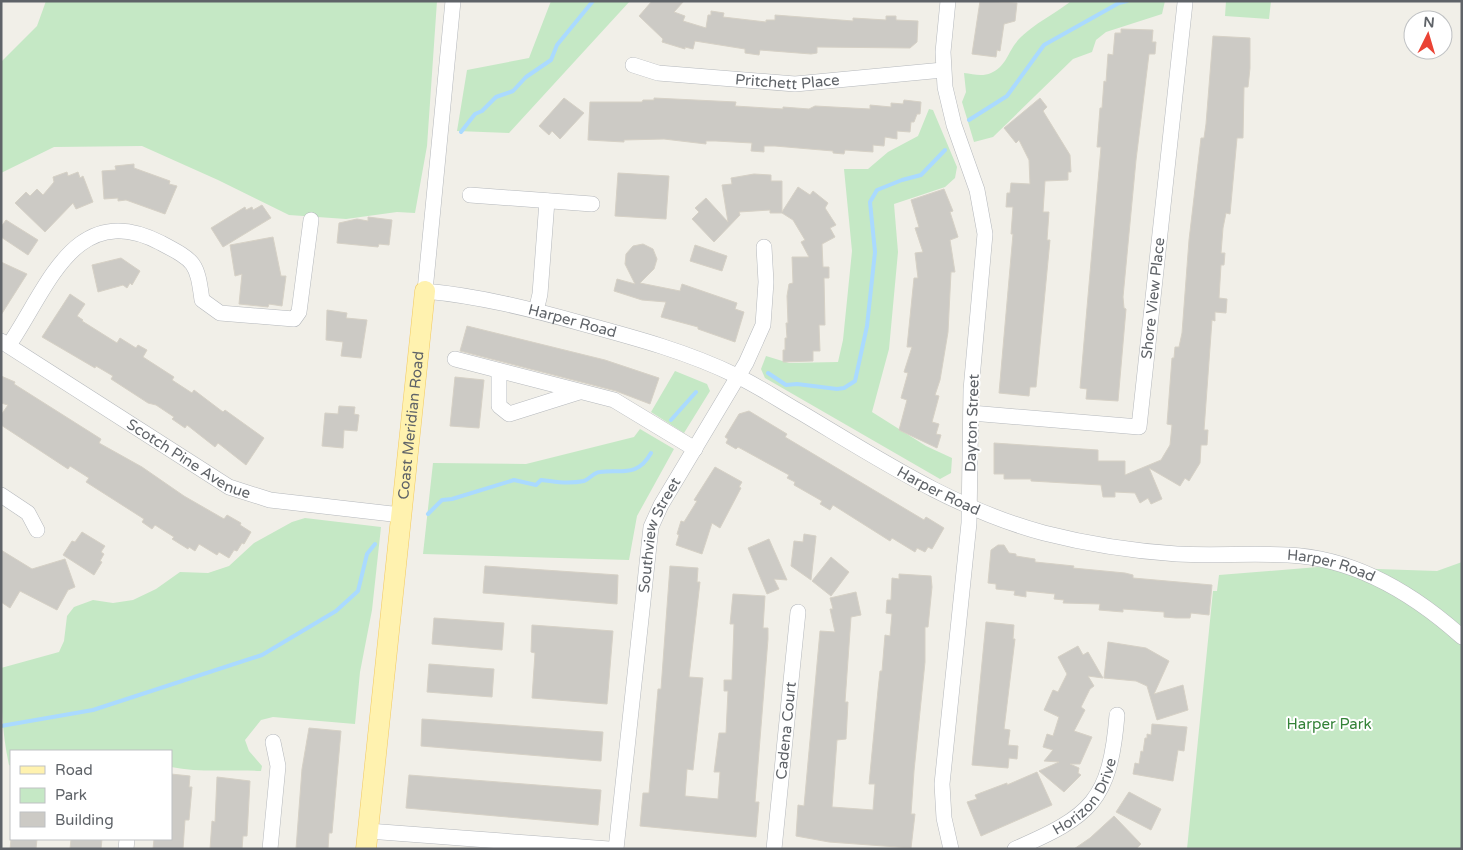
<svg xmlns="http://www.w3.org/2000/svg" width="1463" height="850" viewBox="0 0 1463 850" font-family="'Varela Round',sans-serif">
	<rect width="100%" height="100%" fill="#f1efe8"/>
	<path fill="#c5e8c5" d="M46 1H437L427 146 415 213 397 212 346 219 289 215 218 180 142 146 54 147 1 173V62L37 26Z
		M551 1H630L509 133 457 131 467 70 529 58Z
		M1071 1H1165L1162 14 1106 32 1096 40 1092 52 1073 59 993 137 974 142 962 102 966 92 964 73C973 74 982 77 991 73 1005 67 1007 55 1015 44 1026 28 1055 14 1071 1Z
		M1226 1H1271L1269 19 1225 16Z
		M929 109 933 110 957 167 955 178 945 187 894 204 898 252 889 349 872 412 926 446 952 458 951 473 940 479 765 378 761 369 766 356 789 363 838 362 843 340 852 251 844 169H868L888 152 918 136Z
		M675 371 707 384 710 391 684 433 651 412Z
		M640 429 674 449 637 516 629 560 423 554 433 463 526 464 634 437Z
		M305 518 381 527 372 610 360 672 355 724 273 717 261 720 245 740 249 751 262 766 261 771C232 769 200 773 171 767V751H11V766L9 765C2 733 1 701 1 668L59 652 64 641 67 616 74 607 93 600 113 603 133 600 156 589 180 572 208 573 229 566 254 543 292 522Z
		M1462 562V849H1187L1213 591H1217L1219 575 1318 567 1437 571Z"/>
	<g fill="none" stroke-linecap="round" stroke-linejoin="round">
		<path stroke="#aadaff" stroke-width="4" d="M969 120 1007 96 1044 45 1119 3 1127 1
			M461 132 475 114 482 111 496 97 513 91 526 77 551 60 557 45 593 1
			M768 373 786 385 797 384 837 389 844 388 855 381 867 326 875 252 870 202 877 190 902 180 921 175 945 150
			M671 420 696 392
			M428 514 442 500 452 499 514 480 536 485 541 480C556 482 569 484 584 481 590 479 594 472 600 472 621 469 637 478 651 453
			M1 726 93 710 262 655 336 611 358 591 367 554 375 544"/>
	</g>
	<path fill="#cccac5" stroke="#d6d1c6" d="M652 1H684L674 12 685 16 683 21 706 28 708 15H711V11L724 13 723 17 766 22V20H775V15L853 21V18L886 20V16H896V20L918 21 917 42 910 48 817 47V53L811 54 760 50 759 55 745 53V49L695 41 693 49 685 47V49L662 42 663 39 639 16Z
		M980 1 1017 3 1015 21 1004 24 1000 51 997 50 996 57 972 54Z
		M1121 29 1153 30 1152 42H1156L1155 54H1149L1136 160 1123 297 1124 308 1126 309 1118 401 1086 399 1087 389 1080 388 1101 147H1097L1100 108H1102L1104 81 1106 82 1108 54 1113 55 1115 33H1121Z
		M1213 36 1250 38V68L1248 87H1244L1243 138H1237L1230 214 1226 213 1223 228 1221 253H1225L1224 265H1221L1219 298 1227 299 1226 313 1215 312V321L1212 320 1204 430H1208L1207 445H1201L1200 463 1189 481 1185 478 1180 486 1149 468 1162 499 1151 504 1148 498 1140 503 1135 493 1115 492V497H1103L1101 485 1031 481V479H1004V474H994V443L1098 450V461H1125V475L1161 460 1170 445 1172 425 1167 424 1172 358H1174L1175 347H1179L1182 333 1189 240 1201 138H1204L1206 124Z
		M564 98 584 113 560 139 552 131 549 135 539 126Z
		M654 98 736 102 735 106 783 109V107L809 109 815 106 870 109V105L891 107V103L903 104 904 100 921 102 920 114H917L914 122H911L910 132 897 131V139L885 137 884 146 873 145V152L845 150 844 154 833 153V151L775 146H764V152L751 151 752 143 716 141H706V144L664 139 624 140V142L588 140 590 102H642L643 100H654Z
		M1040 98 1047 107 1043 111 1070 155 1071 172H1068V180L1045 181 1043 212H1049L1047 240H1050L1036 387H1030L1029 396 999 393 1013 234H1011L1013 207H1006L1007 193H1010L1011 183 1030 184 1029 160 1019 140 1016 143 1004 128Z
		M134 164V168L170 181 169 184 177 186 165 214 126 200 118 201V198L104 199 102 171 116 170 115 166Z
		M67 172 68 176 78 172 80 178 83 176 93 202 76 209 73 203 45 232 15 203 26 192 30 196 37 189 43 195 54 182 53 177Z
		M618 173 669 176 666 219 615 216Z
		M754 174 771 175V181H782V212L798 187 810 195 813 191 828 203 825 208 836 225 830 228 835 237 822 244 823 267H829V278H824L825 325H819L820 351H813V361L783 362V350H785V338H787L786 323H788L787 296 789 284 793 283 792 257H809L801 242 805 240 793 220 782 213H770V210L739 212 740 215 714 242 692 219 699 212 695 208 706 198 728 222 722 185 732 184 731 178Z
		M944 189 953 211 950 212 958 237 950 240 955 272H951L948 332 940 380 935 395 939 396 932 422 939 424 936 434 941 435 937 448 899 430 907 400 901 398 908 373 904 372 912 347H907L914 278H918L915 253 923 252 915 228 919 227 911 200Z
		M262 205 271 218 223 247 211 228 245 207 246 210 252 207 253 210Z
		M368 217 392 220 389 245 379 244 378 247 337 243 339 223 357 219 368 221Z
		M6 220 38 240 28 255 1 237V227Z
		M273 237 281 276H286L282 306 269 304 268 307 239 304 242 274 235 276 230 245Z
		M643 244 653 249 657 259 654 269 640 283 680 291 682 284 737 303 735 309 744 312 735 342 698 329V327L661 317 666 302 642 300 614 291 617 279 635 284 625 264 626 254 633 246Z
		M695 245 727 256 722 271 690 261Z
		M121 258 140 271 132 285 130 283 127 288 123 285 98 292 92 265Z
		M1 262 27 274 1 315Z
		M70 294 85 304 77 316 83 320 82 321 117 343 120 338 136 348 138 345 147 350 143 357 174 377 172 380 192 393 194 390 223 412 225 410 264 438 246 465 218 443 215 447 187 425 185 428 172 419 174 417 156 405 148 403 111 379 113 376 96 366 95 368 42 337Z
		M327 310 347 313 346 318 367 320 361 358 341 356 343 342 326 340Z
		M467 326 605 360 659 378 650 404 616 391 460 351Z
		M1 376 15 382 14 384 101 439 99 443 142 467 184 496 224 519 227 515 241 523 240 525 251 532 244 544 242 543 237 551 234 550 229 558 219 552 217 555 199 544 195 551 189 547 188 549 172 539 174 537 155 525 152 529 142 522 144 519 86 482 89 478 70 466 68 469 1 425V415L8 405 1 403Z
		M455 377 484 380 479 428 450 426Z
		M339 406 355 407 354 414 359 415 357 431 344 430 343 448 322 446 325 413 338 414Z
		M749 411 787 434 785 437 924 520 926 517 944 528 932 549 928 547 925 552 917 548 915 552 892 538 890 541 833 505 830 510 820 504 822 501 794 485 795 482 787 478 789 475 738 447 736 449 726 443 728 439 725 437 739 414Z
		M715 467 742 482 739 487 741 488 720 528 712 523 702 554 676 545 679 535 677 534 681 521 684 522 697 501 694 500Z
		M82 532 105 546 101 552 104 554 100 561 102 562 94 575 63 555 72 541 75 542Z
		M804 534 816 536 811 580 791 566 794 541 803 542Z
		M769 539 787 580 774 579 779 589 767 594 748 548Z
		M998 545H1004L1009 553 1016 554V556L1035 559V562L1074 566 1073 568 1125 573 1133 575V578L1212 585 1209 615 1191 613 1190 618H1176L1164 617V612L1123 609V612L1099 610 1100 604 1063 603 1064 600 1054 599 1055 594 1026 591V597L1014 595 1015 591 996 589V584L988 583 991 550Z
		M1 550 32 569 65 559 75 587 68 590 57 610 20 591 10 608 1 602Z
		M831 557 849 572 831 596 812 581Z
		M485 566 618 575 617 604 483 593Z
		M670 566 698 568 697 582H700L689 677 703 678 693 770 687 769 685 796 718 799 720 772H714L719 733H726L728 691H724V680H732L734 624H730L733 594 765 596 763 628H768V639L755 802H759L756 837 640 826 643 793H649L658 689H661Z
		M899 574 931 576 932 587 928 627H925V662L914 771 911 814H915L911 848 829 842 796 836 798 805 804 806 820 631 835 632 830 609H833L830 598 856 592 861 615 851 617 845 702H848L846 739 837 740 832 807 873 810 875 784H869L878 690 880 671H882L885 635 890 636 892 614 886 613 887 600H891L892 578 899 579Z
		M434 618 504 623 502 650 432 644Z
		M986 622 1014 625 1013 639H1015L1004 729 1010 730 1008 745 1018 746 1017 759 1009 758 1008 768 972 765Z
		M532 625 613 631 607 704 532 698 535 653 531 652Z
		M1108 642 1146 648 1169 661 1154 694 1183 685 1188 710 1157 720 1147 686 1136 681 1104 678Z
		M1078 646 1083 655 1088 652 1103 678 1088 676 1094 686 1090 689 1081 707 1085 710 1074 731 1092 737 1080 764H1070L1079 768 1078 773 1081 775 1064 792 1039 771 1059 762 1044 761 1053 750 1043 747 1047 734 1053 736 1059 717 1044 710 1053 690 1058 692 1067 674 1058 657Z
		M429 664 494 669 492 697 427 692Z
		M422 719 603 732 601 761 421 746Z
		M1152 724 1187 727 1184 751 1178 750 1173 781 1133 774 1135 763 1139 764 1141 751 1143 752 1145 738H1147V734L1151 735Z
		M309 728 341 731 332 833H329L328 849H296L302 769Z
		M1037 772 1052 805 981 836 967 802 977 799 975 795 1007 783V785Z
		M171 774 190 776 189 787H192L189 820H185L183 849H153L154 839H171Z
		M409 775 601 790 598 825 406 808Z
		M217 777 250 781 247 836H243L242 849H210L212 821 215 822Z
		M1129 792 1161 809 1151 830 1116 812Z
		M1114 816 1141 844 1136 849H1074L1090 838Z
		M11 839H37L36 849H10Z
		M71 839H102L101 849H70Z"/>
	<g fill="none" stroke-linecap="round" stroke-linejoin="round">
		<g stroke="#b5b8bc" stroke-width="16">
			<g id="minor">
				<path id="s1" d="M453 1 425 291C479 296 531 309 584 324 636 338 688 352 737 376 758 386 779 400 800 412 879 459 954 509 1044 533 1087 544 1132 551 1177 554 1214 556 1251 553 1288 555 1354 558 1414 594 1462 637"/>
				<path d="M948 1 943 52 945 87 954 125 977 190 985 234 971 390 969 523 942 784 944 818 951 849"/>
				<path id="s2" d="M633 65 658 73 795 84 943 70"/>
				<path d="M470 195 592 204"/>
				<path d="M536 311 540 294 547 201"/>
				<path id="s3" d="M1 341 229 487 270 500 401 515"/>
				<path d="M9 345C48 288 75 198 161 243 195 261 197 262 202 300L220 313 294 319 299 312 311 220"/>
				<path d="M455 359 614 400 695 449"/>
				<path d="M499 371V406L509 414 579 392"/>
				<path id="s4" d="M971 413 1139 427 1185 3"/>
				<path d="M1 495 28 513 37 530"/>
				<path d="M368 831 609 849"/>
				<path d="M126 849 127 839"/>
				<path d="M270 849 278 766 273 742"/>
				<path id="s5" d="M616 849 651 527 661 505 746 363 763 325 766 282 764 247"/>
				<path id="s6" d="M774 849 798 612"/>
				<path id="s7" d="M1015 849C1091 816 1110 801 1117 715"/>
			</g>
		</g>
		<g stroke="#f2c960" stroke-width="21">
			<g id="major">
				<path id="s8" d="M366 849 425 291"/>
			</g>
		</g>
		<use href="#minor" stroke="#fff" stroke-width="15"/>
		<use href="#major" stroke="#fff2af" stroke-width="20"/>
	</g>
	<g text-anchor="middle" stroke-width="4" stroke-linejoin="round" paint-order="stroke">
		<g font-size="15" fill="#5f6368" stroke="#fff">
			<text dy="5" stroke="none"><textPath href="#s2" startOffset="156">Pritchett Place</textPath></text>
			<text dy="5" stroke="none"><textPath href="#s4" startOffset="298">Shore View Place</textPath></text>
			<text dy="5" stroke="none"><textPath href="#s1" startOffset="442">Harper Road</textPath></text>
			<text transform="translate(972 423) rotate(-88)" y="5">Dayton Street</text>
			<text dy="5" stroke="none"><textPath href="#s8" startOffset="426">Coast Meridian Road</textPath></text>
			<text dy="5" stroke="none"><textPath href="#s3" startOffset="222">Scotch Pine Avenue</textPath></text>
			<text dy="5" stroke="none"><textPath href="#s1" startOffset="848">Harper Road</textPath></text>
			<text dy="5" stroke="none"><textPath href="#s5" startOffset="318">Southview Street</textPath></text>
			<text dy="5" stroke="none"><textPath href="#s1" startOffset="1252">Harper Road</textPath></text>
			<text dy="5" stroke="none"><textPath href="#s6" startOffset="119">Cadena Court</textPath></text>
			<text dy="5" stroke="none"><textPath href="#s7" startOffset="91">Horizon Drive</textPath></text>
		</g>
		<g font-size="15" fill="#348238" stroke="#fff">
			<text x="1329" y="729">Harper Park</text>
		</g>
	</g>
	<rect width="1463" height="850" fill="none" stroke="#5f6368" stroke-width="5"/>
	<rect x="10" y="750" width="162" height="90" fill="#ffffff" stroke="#bfc1c3"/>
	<rect x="20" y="766" width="25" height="8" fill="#fff2af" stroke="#bfc1c3"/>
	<text x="55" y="775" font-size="15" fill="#5f6368">Road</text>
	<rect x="20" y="788" width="25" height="15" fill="#c5e8c5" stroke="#bfc1c3"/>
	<text x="55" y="800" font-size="15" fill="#5f6368">Park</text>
	<rect x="20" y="812" width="25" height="15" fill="#cccac5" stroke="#bfc1c3"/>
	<text x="55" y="825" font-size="15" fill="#5f6368">Building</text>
	<g transform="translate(1428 35) rotate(5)"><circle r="24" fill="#ffffff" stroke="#bfc1c3"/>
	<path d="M0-4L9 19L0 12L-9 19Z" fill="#ea4335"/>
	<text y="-8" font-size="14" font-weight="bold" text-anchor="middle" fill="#5f6368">N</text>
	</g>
</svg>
